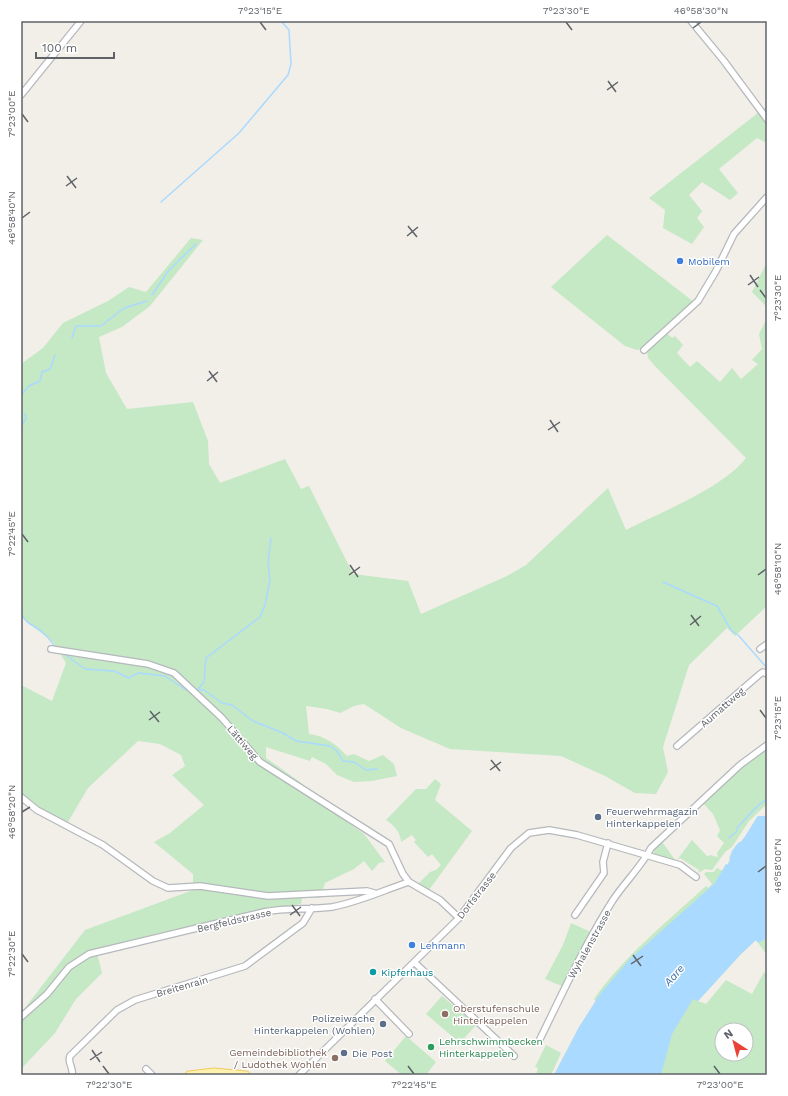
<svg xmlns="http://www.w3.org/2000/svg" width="788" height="1096" viewBox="0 0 788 1096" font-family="'Work Sans',sans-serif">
	<rect width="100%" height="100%" fill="#f1efe8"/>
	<path fill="#c5e8c5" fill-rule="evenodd" d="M767 106V143L757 138 719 169 738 193 730 200 702 182 689 195 702 211 697 218 704 227 692 244 663 228 665 210 649 198Z
		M607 235 694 302 641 349 637 350 625 346 551 287Z
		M191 238 203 240 150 306 122 327 99 337 106 373 127 409 193 402 208 441 209 464 220 483 285 459 301 489 309 486 353 574 408 581 421 614 507 576 526 565 608 488 626 530C661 512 723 488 746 458L654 365 648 358 647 351 667 333 672 338 675 336 683 345 677 353 690 367 697 361 720 382 732 368 741 379 758 364 752 360 762 349 759 334 767 318V606L735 636 727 628 689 665 663 747 668 772 656 794 635 793 605 776 561 756 450 749 401 728 364 704 354 706 340 713 327 709 306 706 309 734C325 736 336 744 347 756L354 754 369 761 383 755 394 764 397 776 372 781 354 782 337 775 326 764 312 757 310 761 266 747V758L300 782 325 806 364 834 385 862 379 863 372 871 364 861 354 869 325 883 320 898H302L301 904 159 933 96 949 102 973 76 999 55 1033 21 1069V1013L85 930 193 890V874L154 842 170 833 204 805 172 775 185 766 181 755 160 744 138 741 88 788 65 827 21 795V685L52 701 66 663 53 642 21 617V364L43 348 63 323 108 301 129 287 146 292Z
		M767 262V307L752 292Z
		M767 748V804L749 821 732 847 725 852 712 870 705 869 698 873 699 870 680 858 677 860 692 840 707 856 712 855 713 856 718 857 717 853 724 843 717 836 720 830 713 814 703 803 749 761Z
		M435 779 441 784 435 800 472 831 429 890 418 884 430 872 436 870 441 865 432 854 428 857 414 842 416 840 412 835 401 842C401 833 394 825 386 820L416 789H426Z
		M767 814V955L756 940 741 954 698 1001 706 1004 726 980 752 994 764 972 767 975V1075H554L579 1027 596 1002 594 999C624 956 667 922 706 886L708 888 712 884 704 874 706 872H714L717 868 723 871 731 859 729 858C733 849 736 846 742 840 749 834 752 823 758 816H765ZM722 1030H746V1054H722Z
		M662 842 676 861 675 862 654 855V850Z
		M571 923 593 933 564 987 545 979 563 945Z
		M442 996 476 1025 460 1043 426 1014Z
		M406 1036 436 1062 426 1075H402L385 1061Z
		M546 1045 561 1053 551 1075H536L538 1068 535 1067Z"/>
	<path fill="#aadaff" d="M767 814V938L758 943 756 940 741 954 698 1001 693 999 672 1034 661 1075H554L579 1027 600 994 630 959 715 883 726 864 728 865 732 851 738 843 742 841 758 816H765Z"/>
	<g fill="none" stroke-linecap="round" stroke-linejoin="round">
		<path stroke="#aadaff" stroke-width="1.5" d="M161 202 239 133 288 75 291 64 289 30 281 21
			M152 295 169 270 196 244
			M72 338 76 326H101L124 308 147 301
			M21 395 29 386 40 381 42 372 50 369 55 355
			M21 426 26 419 25 414
			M663 582 717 606 731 630 739 636 767 668
			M21 613C27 626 35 625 42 632 47 636 51 641 55 647
			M66 655 85 669 114 671 129 678 138 673 165 676 186 690 192 691
			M199 688 204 682 206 658 260 617 265 605 270 580 268 562 271 538
			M195 689 204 690 222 703 232 705 253 721 283 733 296 741 330 746 336 750 343 761 354 762 366 770 377 769
			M729 838 737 831V828C747 818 754 807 767 799"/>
		<g stroke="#b5b8bc" stroke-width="8">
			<path id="minor" d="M691 21 724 61 767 119
				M21 95 81 21
				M644 350 698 301 716 271 734 234 767 197
				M51 649 148 664 174 673 222 718 260 762 389 844 403 874 409 882
				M760 649 767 644
				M677 746 760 674 763 672 767 674
				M21 797 37 810 103 845 153 881 168 888 200 886 268 896 367 891 374 893
				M575 915 604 873 603 862 608 843
				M414 962 514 1056
				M375 999 409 1034
				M21 1017 47 994 69 967 89 954 264 912C287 907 310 910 332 907 359 902 384 890 409 882L440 900 459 918
				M540 1039C563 992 585 944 613 900 625 882 641 867 651 848L740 765 767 745
				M146 1069 152 1075
				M72 1075C74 1068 67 1063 70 1056L117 1010 135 1000 245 966 303 923 312 908
				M299 1075 459 918 511 848 529 833 549 830 577 835 680 865 696 877"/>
		</g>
		<g stroke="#f2c960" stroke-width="9">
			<path id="major" d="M189 1075 214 1072 246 1075"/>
		</g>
		<use href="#minor" stroke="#fff" stroke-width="5.5"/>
		<use href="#major" stroke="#fff2af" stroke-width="7"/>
	</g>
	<path fill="none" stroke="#5f6368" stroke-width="1.5" d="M260 22 266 30M566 22 572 30M693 28 701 22M608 81 616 92M607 90 618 82M22 114 28 122M67 176 76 188M66 186 77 178M22 218 30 212M408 226 417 237M407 236 418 227M750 275 758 287M748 285 759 277M760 290 766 298M209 371 217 382M207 381 218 372M550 420 558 432M548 430 560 422M22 534 28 542M350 565 358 577M349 575 360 567M758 575 766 569M691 615 699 626M690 625 701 616M760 710 766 718M150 711 159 722M149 720 160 712M491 760 500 771M490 770 501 762M22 812 30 807M758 872 766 866M292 905 300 916M290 915 301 907M22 954 28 962M633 955 641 966M631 964 643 956M92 1050 100 1062M90 1060 102 1052M103 1066 109 1074M408 1066 414 1074M714 1066 720 1074"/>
	<g fill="#3f7fe0" stroke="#fff" stroke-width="1.5">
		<circle cx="680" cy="261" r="4"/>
		<circle cx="412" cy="945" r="4"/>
	</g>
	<g fill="#5c6f8a" stroke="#fff" stroke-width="1.5">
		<circle cx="598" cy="817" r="4"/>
		<circle cx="383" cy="1024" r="4"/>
		<circle cx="344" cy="1053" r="4"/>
	</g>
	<circle fill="#0f9aa8" stroke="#fff" stroke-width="1.5" cx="373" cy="972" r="4"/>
	<g fill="#8d6e63" stroke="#fff" stroke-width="1.5">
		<circle cx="445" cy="1014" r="4"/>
		<circle cx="335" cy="1058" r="4"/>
	</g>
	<circle fill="#2e9e5b" stroke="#fff" stroke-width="1.5" cx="431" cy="1047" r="4"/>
	<g text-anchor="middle" stroke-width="3" stroke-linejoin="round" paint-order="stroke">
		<g font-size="10" fill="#366cbe" stroke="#fff" text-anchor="start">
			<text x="688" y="265">Mobilem</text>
			<text x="420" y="949">Lehmann</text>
		</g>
		<g font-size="10" fill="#5f6368" stroke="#fff">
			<text transform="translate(722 707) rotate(-41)" y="4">Aumattweg</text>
			<text transform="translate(243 742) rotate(49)" y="4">Lättiweg</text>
			<text transform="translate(476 895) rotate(-52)" y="4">Dorfstrasse</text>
			<text transform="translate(234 920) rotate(-13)" y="4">Bergfeldstrasse</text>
			<text transform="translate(589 944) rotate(-61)" y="4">Wyhalenstrasse</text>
			<text transform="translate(182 986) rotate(-16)" y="4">Breitenrain</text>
		</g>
		<g font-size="10" fill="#4e5e75" stroke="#fff" text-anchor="start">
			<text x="606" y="815">Feuerwehrmagazin<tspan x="606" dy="12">Hinterkappelen</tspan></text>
			<text x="375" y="1022" text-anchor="end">Polizeiwache<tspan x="375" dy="12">Hinterkappelen (Wohlen)</tspan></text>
			<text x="352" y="1057">Die Post</text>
		</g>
		<g font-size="10" fill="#0d838f" stroke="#fff" text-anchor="start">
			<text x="381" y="976">Kipferhaus</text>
		</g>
		<g font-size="10" fill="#785e54" stroke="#fff" text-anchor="start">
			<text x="453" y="1012">Oberstufenschule<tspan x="453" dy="12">Hinterkappelen</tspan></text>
			<text x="327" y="1056" text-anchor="end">Gemeindebibliothek<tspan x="327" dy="12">/ Ludothek Wohlen</tspan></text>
		</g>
		<g font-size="10" fill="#27864d" stroke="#fff" text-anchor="start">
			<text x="439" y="1045">Lehrschwimmbecken<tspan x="439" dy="12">Hinterkappelen</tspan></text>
		</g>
		<g font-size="11" font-style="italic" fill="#4174aa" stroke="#fff">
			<text transform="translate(674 975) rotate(-49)" y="4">Aare</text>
		</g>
	</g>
	<rect width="788" height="1096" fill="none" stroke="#ffffff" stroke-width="44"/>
	<g transform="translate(734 1042) rotate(324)"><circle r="19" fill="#ffffff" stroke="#bfc1c3"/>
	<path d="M0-3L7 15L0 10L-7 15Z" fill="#ea4335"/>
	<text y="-6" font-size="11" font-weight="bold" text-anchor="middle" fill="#5f6368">N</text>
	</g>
	<path d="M36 52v6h78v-6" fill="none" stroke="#5f6368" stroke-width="2"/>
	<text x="42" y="52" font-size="12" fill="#5f6368" stroke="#ffffff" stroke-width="3" paint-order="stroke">100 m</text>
	<rect x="22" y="22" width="744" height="1052" fill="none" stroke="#5f6368" stroke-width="1.5"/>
	<g font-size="10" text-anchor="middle" fill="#5f6368">
		<text x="260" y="14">7°23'15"E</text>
		<text x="566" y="14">7°23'30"E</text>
		<text x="701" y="14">46°58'30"N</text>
		<text transform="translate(11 114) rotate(-90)" y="4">7°23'00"E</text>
		<text transform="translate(11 218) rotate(-90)" y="4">46°58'40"N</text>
		<text transform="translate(777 298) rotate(-90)" y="4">7°23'30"E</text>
		<text transform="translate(11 534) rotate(-90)" y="4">7°22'45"E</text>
		<text transform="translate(777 569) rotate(-90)" y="4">46°58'10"N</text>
		<text transform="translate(777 718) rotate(-90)" y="4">7°23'15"E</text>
		<text transform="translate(11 812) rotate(-90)" y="4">46°58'20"N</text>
		<text transform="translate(777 866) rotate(-90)" y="4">46°58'00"N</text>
		<text transform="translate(11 954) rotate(-90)" y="4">7°22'30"E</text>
		<text x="109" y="1088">7°22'30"E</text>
		<text x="414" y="1088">7°22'45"E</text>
		<text x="720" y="1088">7°23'00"E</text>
	</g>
</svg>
